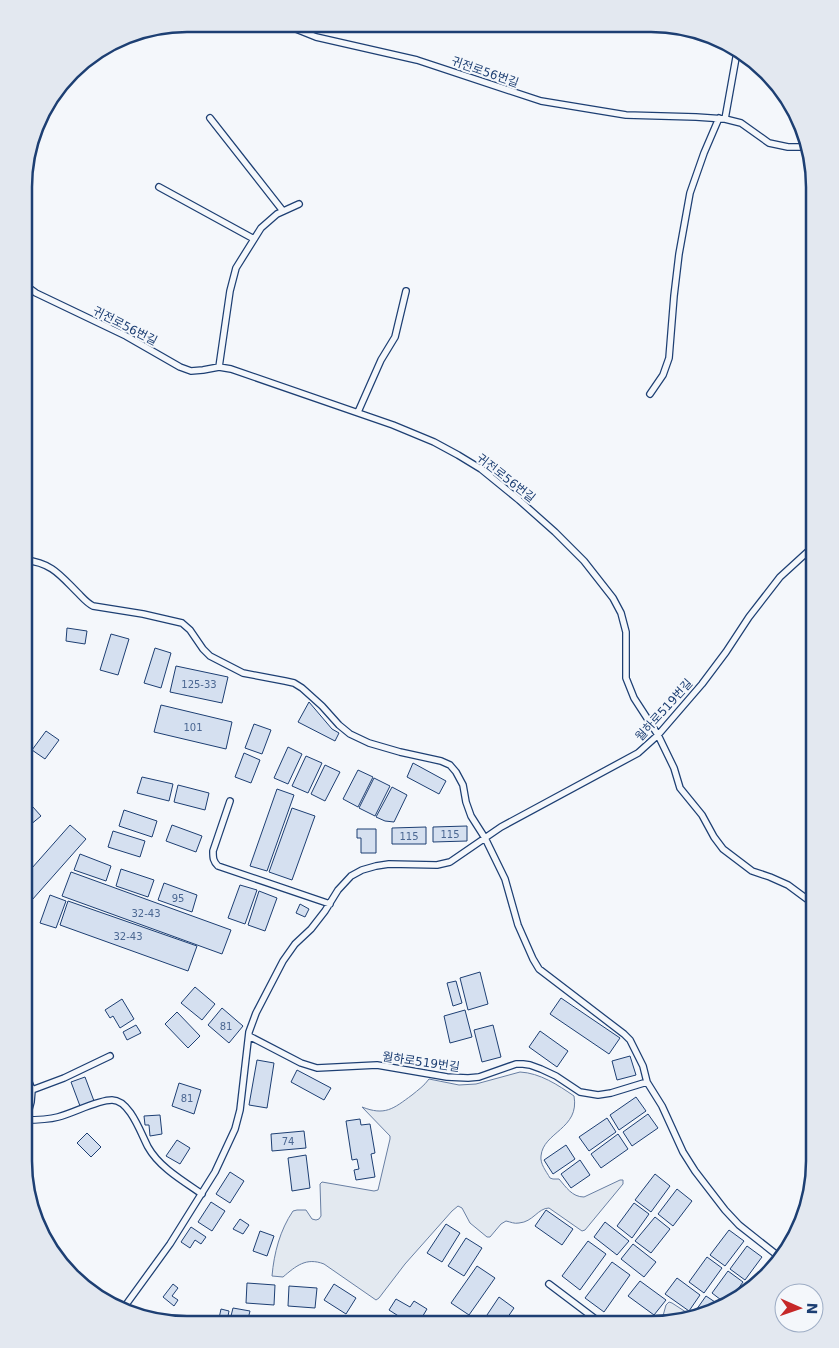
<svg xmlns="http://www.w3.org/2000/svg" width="839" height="1348" viewBox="0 0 839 1348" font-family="'DejaVu Sans','Noto Sans KR',sans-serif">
	<rect width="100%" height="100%" fill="#f4f7fb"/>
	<path fill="#e3e9f0" stroke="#687fa3" d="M520 1072C540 1073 558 1085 574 1096 580 1129 543 1132 541 1156 540 1164 546 1171 550 1178L553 1179H559C566 1187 572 1197 584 1197L620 1180H623V1184L585 1230 582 1231 549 1208C538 1208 533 1222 519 1223 514 1224 511 1222 506 1221L501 1224 490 1237H487L470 1223 462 1208 458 1206 452 1211 405 1264 379 1298 376 1300 324 1264C306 1257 296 1266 283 1277L272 1276C274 1253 280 1230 293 1211L297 1210H306L312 1219 316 1220 319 1219 321 1216 320 1184 322 1182 374 1191 378 1190 390 1139V1136L362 1107C385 1116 393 1109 412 1095 418 1090 424 1086 429 1079L459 1085 476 1084Z
		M669 1302 672 1303 692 1316 661 1323 666 1305Z"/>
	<path fill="#d5e0f0" stroke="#1d3f73" d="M67 628 87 631 85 644 66 641Z
		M111 634 129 639 118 675 100 670Z
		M155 648 171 653 161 688 144 683Z
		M176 666 228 677 222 703 170 692Z
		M309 702 332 729 339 733 335 741 298 722Z
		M161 705 232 722 226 749 154 732Z
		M254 724 271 730 262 754 245 748Z
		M46 731 59 740 45 759 32 750Z
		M288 747 302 754 288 784 274 778Z
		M244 753 260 760 251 783 235 777Z
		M306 756 322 763 308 793 292 786Z
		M413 763 446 781 439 794 407 777Z
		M24 764H27V789H24Z
		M325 765 340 772 325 801 311 794Z
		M358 770 373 777 358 807 343 799Z
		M142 777 173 784 169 801 137 793Z
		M374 778 390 786 375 816 359 808Z
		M178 785 209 793 205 810 174 802Z
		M392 787 407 795 394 822 385 821 376 817Z
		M277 789 294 795 267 871 250 866Z
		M24 797 41 816 24 830Z
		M292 808 315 816 292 880 269 872Z
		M124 810 157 821 152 837 119 826Z
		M70 825 86 839 24 909V877Z
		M172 825 202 836 196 852 166 841Z
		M467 826V841L433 842V827Z
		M426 827V844H392V828Z
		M357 829H376V853H361V838H357Z
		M113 831 145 841 140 857 108 847Z
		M80 854 111 866 106 881 74 870Z
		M121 869 154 880 148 897 116 886Z
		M71 872 231 930 222 954 62 896Z
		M164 883 197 895 192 912 158 900Z
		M240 885 257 890 245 924 228 918Z
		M259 891 277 898 265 931 248 925Z
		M50 895 66 901 56 928 40 923Z
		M68 901 197 946 188 971 60 925Z
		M300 904 309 909 305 917 296 913Z
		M480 972 488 1004 468 1010 460 978Z
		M456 981 462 1003 453 1006 447 983Z
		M195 987 215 1004 202 1020 181 1003Z
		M561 998 620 1038 609 1054 550 1014Z
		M122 999 134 1019 120 1028 113 1016 110 1018 105 1010Z
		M222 1008 243 1026 229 1043 208 1025Z
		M465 1010 472 1037 450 1043 444 1016Z
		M177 1012 200 1036 188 1048 165 1024Z
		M136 1025 141 1033 127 1040 123 1032Z
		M493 1025 501 1057 482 1062 474 1030Z
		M540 1031 568 1051 557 1067 529 1047Z
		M630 1056 636 1075 617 1080 612 1061Z
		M257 1060 274 1063 267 1108 249 1105Z
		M297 1070 331 1088 324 1100 291 1082Z
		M85 1077 94 1101 80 1106 71 1082Z
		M179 1083 201 1090 194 1114 172 1106Z
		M636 1097 646 1111 619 1130 610 1115Z
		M648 1114 658 1128 632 1146 623 1132Z
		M160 1115 162 1134 150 1136 149 1125H145L144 1116Z
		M607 1118 616 1132 589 1151 579 1137Z
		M360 1119 361 1125 370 1124 375 1153 371 1154 375 1177 356 1180 354 1170 359 1169 357 1159 352 1160 346 1121Z
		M304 1131 306 1148 272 1151 271 1134Z
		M87 1133 101 1147 91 1157 77 1143Z
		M618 1134 628 1149 601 1168 591 1154Z
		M177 1140 190 1148 180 1164 166 1156Z
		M566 1145 575 1159 553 1174 544 1160Z
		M306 1155 310 1188 292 1191 288 1158Z
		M580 1160 590 1175 571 1188 561 1174Z
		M230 1172 244 1181 230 1203 216 1194Z
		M655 1174 670 1186 651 1212 635 1200Z
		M677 1189 692 1201 673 1226 658 1214Z
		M211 1202 225 1211 212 1231 198 1222Z
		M634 1203 649 1214 632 1238 617 1226Z
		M546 1210 573 1229 562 1245 535 1226Z
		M655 1217 670 1229 651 1253 635 1241Z
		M240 1219 249 1225 243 1234 233 1229Z
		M605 1222 629 1241 617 1255 594 1237Z
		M446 1224 460 1233 442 1262 427 1253Z
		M191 1227 206 1237 201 1244 195 1240 190 1248 181 1242Z
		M729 1230 744 1241 725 1266 710 1255Z
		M260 1231 274 1236 267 1256 253 1251Z
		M466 1238 482 1248 464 1276 448 1266Z
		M588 1241 606 1254 580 1290 562 1276Z
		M633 1244 656 1262 644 1277 621 1259Z
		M747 1246 762 1257 745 1280 730 1269Z
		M707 1257 722 1268 704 1293 689 1282Z
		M612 1262 630 1275 604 1312 585 1298Z
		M477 1266 495 1278 469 1315 451 1303Z
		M728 1271 743 1282 730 1300 725 1303 712 1293Z
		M677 1278 700 1295 689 1311 665 1294Z
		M640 1281 666 1300 654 1315 628 1296Z
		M247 1283 275 1285 274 1305 246 1303Z
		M173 1284 178 1288 172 1296 178 1300 174 1306 163 1297Z
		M334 1284 356 1298 346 1314 324 1300Z
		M289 1286 317 1288 315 1308 288 1306Z
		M706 1296 721 1306 714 1312 697 1315 694 1313Z
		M499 1297 514 1308 503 1324H481Z
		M396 1299 410 1307 414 1301 427 1309 418 1324H411L389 1310Z
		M233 1308 250 1311 247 1323H238L239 1318 231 1316Z
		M221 1309 229 1311 227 1321 234 1323H218Z
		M441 1316 456 1324H437Z"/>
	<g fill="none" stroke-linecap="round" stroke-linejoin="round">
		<g stroke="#1d3f73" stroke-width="8">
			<path id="lane" d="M278 24 291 27 316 37 417 60 541 101 626 115 696 117 725 119 741 123 769 143 788 147H807
				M210 118 283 211
				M725 119 737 52
				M159 187 254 239
				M25 285 36 293 126 336 180 367 191 371 203 370 219 367 231 369 393 425 434 442 458 455 481 469 519 500 555 532 584 561 613 598 621 613 626 632V678L634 698 658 735 674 768 680 788 702 815 714 837 723 849 752 871 770 877 788 885 815 905
				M219 367 230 291 236 268 261 228 277 214 299 204
				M650 394 663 375 669 358 674 296 679 254 690 193 704 153 719 118
				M358 412 381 360 395 337 406 291
				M25 560C52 563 60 575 78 593 83 598 87 603 93 606L143 614 182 623 190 630 203 649 210 656 243 673 285 681 294 683 302 688 322 706 339 725 350 734 369 743 400 752 441 761 450 765 456 772 463 785 466 802 471 816 485 838 505 879 518 925 533 959 539 969 624 1034 630 1040 643 1066 647 1082 662 1106 683 1152 695 1171 725 1210 739 1225 782 1259
				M230 801 213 851C213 858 213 861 218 866L330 904
				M249 1036 301 1063 317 1068 377 1065 447 1077 468 1078 479 1077 516 1064H523L530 1065 541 1069 556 1076 580 1092 598 1095 611 1093 647 1082
				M24 1068 32 1090
				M24 1120C35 1120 47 1120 58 1117 74 1113 97 1100 112 1100 130 1100 141 1134 148 1147 159 1167 183 1181 202 1194
				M26 1120 31 1102 32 1090 64 1078 110 1056
				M549 1284 602 1324
				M125 1306 170 1244 215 1172 235 1129 240 1110 249 1032 256 1013 283 961 295 944 311 929 325 911 338 890 351 876 362 870 376 866 389 864 437 865 450 862 501 827 638 753 658 735 702 684 726 652 749 617 780 577 815 545"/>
		</g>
		<use href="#lane" stroke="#f4f7fb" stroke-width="5.5"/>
	</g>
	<g text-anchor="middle" stroke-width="4" stroke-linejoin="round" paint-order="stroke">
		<g font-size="10" fill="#4b6792">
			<text x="199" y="688">125-33</text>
			<text x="193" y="731">101</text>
			<text x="450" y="838">115</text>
			<text x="409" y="840">115</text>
			<text x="178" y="902">95</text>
			<text x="146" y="917">32-43</text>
			<text x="128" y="940">32-43</text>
			<text x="226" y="1030">81</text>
			<text x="187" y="1102">81</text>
			<text x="288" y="1145">74</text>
		</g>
		<g font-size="12" fill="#1d3f73" stroke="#f4f7fb">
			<text transform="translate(485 72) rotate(19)" y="4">귀전로56번길</text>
			<text transform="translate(125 326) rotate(27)" y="4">귀전로56번길</text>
			<text transform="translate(506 478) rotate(38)" y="4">귀전로56번길</text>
			<text transform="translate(664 710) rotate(-48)" y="4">월하로519번길</text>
			<text transform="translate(421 1062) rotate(8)" y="4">월하로519번길</text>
		</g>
	</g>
	<path d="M0 0H839V1348H0ZM187 32H651A155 155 0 0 1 806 187V1161A155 155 0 0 1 651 1316H187A155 155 0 0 1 32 1161V187A155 155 0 0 1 187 32Z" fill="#e3e8f0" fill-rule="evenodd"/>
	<path fill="none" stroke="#1d3f73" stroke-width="2.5" d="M187 32H651A155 155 0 0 1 806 187V1161A155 155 0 0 1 651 1316H187A155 155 0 0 1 32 1161V187A155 155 0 0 1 187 32Z"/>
	<g transform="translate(799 1308) rotate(92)"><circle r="24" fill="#f4f7fb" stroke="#9eadc5"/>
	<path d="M0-4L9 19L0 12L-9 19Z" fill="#c62828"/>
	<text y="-8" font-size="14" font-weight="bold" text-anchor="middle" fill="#1d3f73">N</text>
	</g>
</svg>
